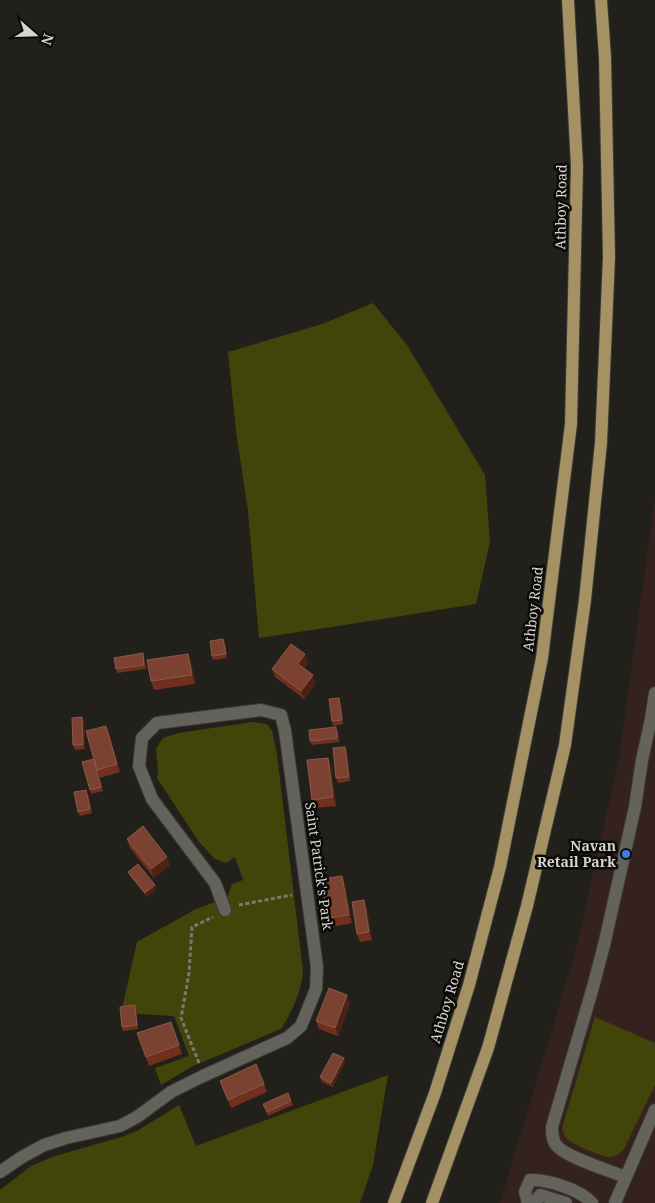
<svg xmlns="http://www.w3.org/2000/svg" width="655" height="1203" viewBox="0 0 655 1203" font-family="'Noto Serif',serif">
	<rect width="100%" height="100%" fill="#22201a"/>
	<path fill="#35221e" d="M655 498V1203H500L576 950 619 758Z"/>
	<path fill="#42450a" d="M373 303 407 345 485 475 490 542 476 604 332 627 259 638 248 511 236 431 228 352 325 323Z
		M253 722 267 724 272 731 277 754 303 971C301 992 293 1010 281 1029L193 1066 161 1085 155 1068 189 1056 174 1016 121 1013 137 942 196 909 227 898 232 884 243 880 235 857 226 863 215 859 199 842 157 778 158 769 156 749 163 738 178 733Z
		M595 1017 655 1043V1085L624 1149C620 1153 614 1158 607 1157 600 1156 571 1143 567 1139 564 1135 563 1132 562 1128Z
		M388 1075 373 1165 360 1203H0V1190L31 1166 52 1157 121 1137 137 1131 179 1105 196 1146Z"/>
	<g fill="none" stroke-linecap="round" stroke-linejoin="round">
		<g stroke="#3b3a36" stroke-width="14">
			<path id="minor" d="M0 1172 22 1157 44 1145 66 1138 120 1126 137 1117 171 1092 203 1076 287 1038 301 1026 316 989 317 967 285 731 281 715 261 710 157 723 142 738 139 766 152 799 215 883 225 910
				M626 1177 655 1110
				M528 1203 525 1192 530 1180C547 1179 581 1190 592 1203
				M535 1203 540 1195 566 1203
				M615 1203 626 1177C610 1171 566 1157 557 1146 552 1141 552 1134 552 1127L593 987 605 941 635 807 642 760 651 719 655 693"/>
		</g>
		<g stroke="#3b3a36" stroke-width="14">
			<path id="major" d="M394 1203 435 1093 469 985 500 867 542 658 571 424 577 166 568 0
				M432 1203 488 1048 527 906 565 745 585 600 601 443 609 257 605 57 601 0"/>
		</g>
		<path stroke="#7b7974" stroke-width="3" stroke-dasharray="4 2.5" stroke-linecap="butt" d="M239 905 292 895
			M199 1063 181 1018 189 973 192 927 213 917"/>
		<use href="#minor" stroke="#64635b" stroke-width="12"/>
		<use href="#major" stroke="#a49164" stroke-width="12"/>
	</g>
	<path fill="#71301e" d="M223 639 225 643 227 658 213 660 212 656Z
		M143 653 146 669 117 673 116 669Z
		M188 654 191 662 195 684 154 690 151 681Z
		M308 663 304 668 316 683 304 699 275 677 272 669Z
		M341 702 343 724 333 726 332 721Z
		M82 717 84 721 85 749 75 750 73 745Z
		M338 731 339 742 312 745 310 741Z
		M109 734 120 772 100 778 97 770Z
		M345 747 347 751 350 781 338 783 336 778Z
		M328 758 331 766 336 806 315 808 312 800Z
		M94 759 103 791 91 794 90 790Z
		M88 794 92 813 80 816 78 812Z
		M127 839 170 865 154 878 130 848Z
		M128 872 156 889 147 897 130 876Z
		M342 876 345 884 352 923 331 927 328 918Z
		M367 908 372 940 360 942 357 934Z
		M350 1003 338 1036 319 1029 316 1021Z
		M136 1009 138 1029 123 1031 122 1027Z
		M171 1022 182 1054 149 1066 137 1033Z
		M344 1058 345 1062 333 1087 322 1082 320 1077Z
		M220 1081 264 1084 267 1092 231 1108Z
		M291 1101 293 1105 268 1116 263 1104Z"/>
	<path fill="#4d2215" d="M188 654 191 662 195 684 192 675Z
		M305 654 308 663 301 672 298 664Z
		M313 675 316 683 304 699 301 691Z
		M339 698 341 702 343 724 342 720Z
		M82 717 84 721 85 749 83 745Z
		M106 726 109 734 120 772 117 764Z
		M345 747 347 751 350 781 349 777Z
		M328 758 331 766 336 806 333 797Z
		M167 857 170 865 154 878 151 869Z
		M342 876 345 884 352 923 349 915Z
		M155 885 156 889 147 897 145 893Z
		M364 900 367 908 372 940 369 932Z
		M347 995 350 1003 338 1036 335 1028Z
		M135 1005 136 1009 138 1029 137 1025Z
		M344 1058 345 1062 333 1087 331 1083Z"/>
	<path fill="#7b4231" stroke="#89594a" d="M223 639 226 654 212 656 210 641Z
		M291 644 305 654 298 664 313 675 301 691 272 669Z
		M143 653 144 665 116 669 114 658Z
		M188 654 192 675 151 681 147 660Z
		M339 698 342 720 332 721 329 699Z
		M82 717 83 745H73L72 718Z
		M106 726 117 764 97 770 86 731Z
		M336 727 337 738 310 741 309 730Z
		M345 747 349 777 336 778 333 748Z
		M328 758 333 797 312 800 307 760Z
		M94 759 101 787 90 790 82 762Z
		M86 790 90 809 78 812 74 792Z
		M143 826 167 857 151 869 127 839Z
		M138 864 155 885 145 893 128 872Z
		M342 876 349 915 328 918 321 879Z
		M364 900 369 932 357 934 352 902Z
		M329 988 347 995 335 1028 316 1021Z
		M135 1005 137 1025 122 1027 120 1007Z
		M171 1022 179 1045 146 1057 137 1033Z
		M333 1053 344 1058 331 1083 320 1077Z
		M256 1064 264 1084 228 1100 220 1081Z
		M288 1093 291 1101 267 1112 263 1104Z"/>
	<circle fill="#3f7fe0" stroke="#0b0a07" stroke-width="2" cx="626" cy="854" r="5"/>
	<g text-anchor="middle" stroke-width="5" stroke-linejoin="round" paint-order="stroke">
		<g font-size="14" fill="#d5d4d0" stroke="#0b0a07">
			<text transform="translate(561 207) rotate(-89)" y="5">Athboy Road</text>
			<text transform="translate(533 609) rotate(-83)" y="5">Athboy Road</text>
			<text transform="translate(319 866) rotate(82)" y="5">Saint Patrick's Park</text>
			<text transform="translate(447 1002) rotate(-73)" y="5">Athboy Road</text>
		</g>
		<g font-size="14" font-weight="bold" fill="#d5d4d0" stroke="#0b0a07" text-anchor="end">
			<text x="616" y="851">Navan<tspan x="616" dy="16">Retail Park</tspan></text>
		</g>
	</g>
	<g transform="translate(35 35) rotate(110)" stroke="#0b0a07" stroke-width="4" paint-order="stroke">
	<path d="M0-4L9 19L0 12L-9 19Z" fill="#d5d4d0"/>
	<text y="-8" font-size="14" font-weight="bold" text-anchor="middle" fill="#d5d4d0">N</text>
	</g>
</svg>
